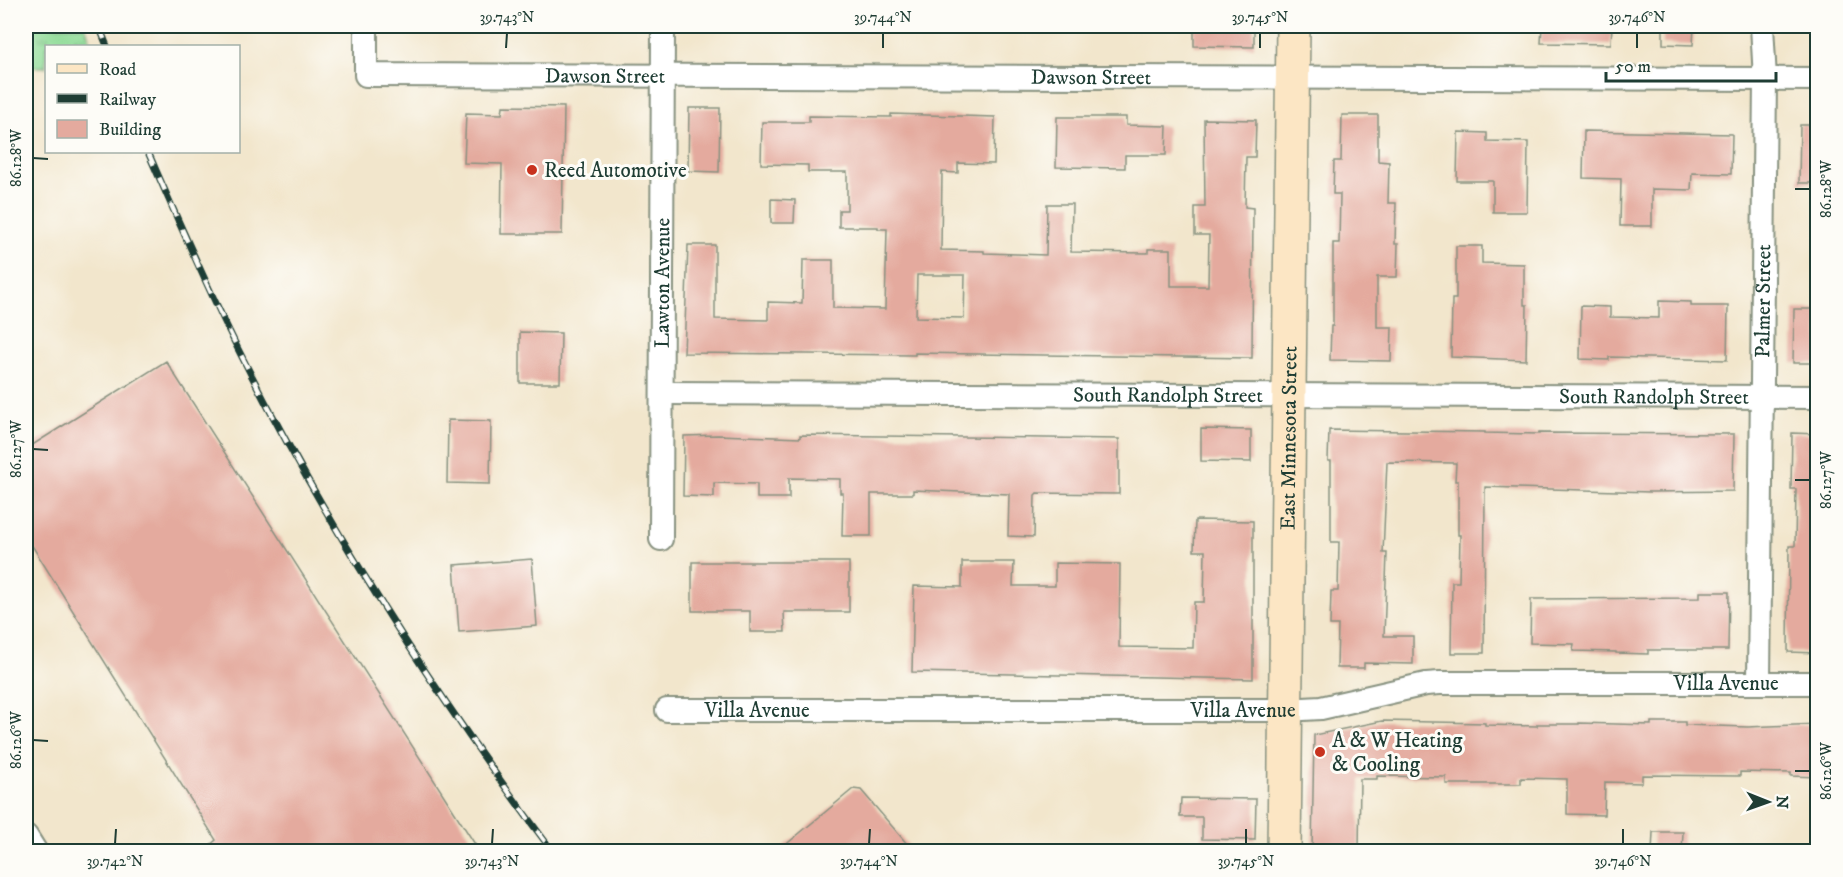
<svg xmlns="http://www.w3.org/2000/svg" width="1843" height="877" viewBox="0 0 1843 877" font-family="'IM FELL DW Pica',serif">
	<defs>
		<pattern id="grass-tufts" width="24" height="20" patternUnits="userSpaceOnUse" patternTransform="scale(1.5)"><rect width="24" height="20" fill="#90dc98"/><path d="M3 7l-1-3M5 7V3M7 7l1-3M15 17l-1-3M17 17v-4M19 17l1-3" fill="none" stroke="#75b47d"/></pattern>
	</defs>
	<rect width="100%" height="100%" fill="#fdfcf7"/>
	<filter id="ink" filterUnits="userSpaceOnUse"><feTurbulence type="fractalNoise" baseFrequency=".0167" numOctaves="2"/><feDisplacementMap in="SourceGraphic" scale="12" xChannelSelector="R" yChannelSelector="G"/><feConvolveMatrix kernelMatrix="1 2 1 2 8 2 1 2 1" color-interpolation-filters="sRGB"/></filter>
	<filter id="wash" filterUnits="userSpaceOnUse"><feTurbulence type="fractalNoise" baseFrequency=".008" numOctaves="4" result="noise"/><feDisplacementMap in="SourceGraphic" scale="24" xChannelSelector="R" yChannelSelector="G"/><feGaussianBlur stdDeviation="1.35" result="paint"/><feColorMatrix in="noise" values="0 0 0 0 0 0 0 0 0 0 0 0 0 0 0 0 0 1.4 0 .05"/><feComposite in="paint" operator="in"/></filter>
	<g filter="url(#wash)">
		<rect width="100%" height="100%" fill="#f2e6cc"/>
		<path fill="url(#grass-tufts)" stroke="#588c66" stroke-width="1.5" d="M26 26H85L92 46H46V67H26Z"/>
		<g id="blocks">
			<path fill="#e4aa9e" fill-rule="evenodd" d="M1194 26H1254V47L1194 46Z
				M1542 26H1612L1611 44 1541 43Z
				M1663 26H1694L1693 45 1663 44Z
				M503 106 564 107 562 234H501L502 164 464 163 466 113 502 114Z
				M689 108H720L719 172 688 171Z
				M891 114 995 117 994 164 958 163V173L942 172 941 250 984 251V253L1046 255 1047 204H1072L1071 252 1148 253V249H1171V286H1208L1209 235H1195V207H1205L1204 119 1256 120 1255 157H1246L1245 207 1253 208 1252 358 915 353V355L684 353 688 245H715V319L768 320V302L802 303 803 260H833V308L885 309 887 229H878V227H839V210H847V172H808V165L761 164 762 122H809V116L891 117ZM917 275H965L964 318 916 317Z
				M1342 115H1378V161L1389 162 1388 203H1396L1395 244H1398L1397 277H1377V327H1392L1391 361 1330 360 1331 326H1333V243H1339L1340 194H1333L1334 161H1341Z
				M1057 117H1126V125L1167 126 1166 155H1125V168L1056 167Z
				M1800 125H1818V183H1799Z
				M1584 131 1732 134 1731 174 1692 173 1691 190 1652 189V226H1620L1621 179 1583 178Z
				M1458 132 1487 133V141L1528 142 1527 212H1493V181H1457Z
				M771 199 795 200 794 223H771Z
				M1456 246H1482V263L1524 264V305H1527L1526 360 1451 357 1452 299H1456Z
				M1659 301 1691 302V306H1728L1727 360 1609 357V360L1580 359 1581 306 1610 307V317L1659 318Z
				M1794 309H1818V363H1793Z
				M520 332 561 333 560 383H520Z
				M166 361 480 852H202L216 840 26 536V449Z
				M448 420 491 421 490 484 447 483Z
				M1201 429 1251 430V462L1201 461Z
				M1329 430 1485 432V433L1539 434V433L1734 434 1733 491 1651 492 1485 487 1484 653H1451L1452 582H1459L1460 535H1458V481H1455L1456 463 1387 462 1383 553H1387L1384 636H1413V664L1364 663V668H1337L1338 625H1330L1331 591H1338L1339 542H1331V461H1328Z
				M1792 433 1818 434V653L1788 652 1789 546H1795L1796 489H1791Z
				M718 435 800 438V435L1119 439V494L1037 493 1035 495 1034 537 1008 536 1009 494 913 490V494H871V536H842L843 493H840V479L789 478V498H757V484L714 483V497L683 496 684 436Z
				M1195 520 1253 521V679L912 672 914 586 962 587V562H1014L1013 586H1055V563L1120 564 1119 647 1193 648 1194 602H1204L1205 551H1194Z
				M532 559 537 626 459 632 454 565Z
				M692 562H849V612H784L785 632H750V611H692Z
				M1700 592H1729L1728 650H1648V654L1616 653V652L1573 651 1574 644 1530 643 1531 599 1700 598Z
				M1382 721 1485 723V725L1537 726V724H1579V723L1651 725V722H1685V725L1748 727 1818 724V777L1791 776V773L1740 772V776L1642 775V783L1605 782 1604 815 1567 814V779L1521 778V784H1446V777L1377 776V779H1360L1359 852H1312L1314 735Z
				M853 789 861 790 914 852H777Z
				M1181 798 1256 799 1255 840 1202 839V817H1180Z
				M1653 832H1683L1682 852H1652Z"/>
		</g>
	</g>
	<g filter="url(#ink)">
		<use href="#blocks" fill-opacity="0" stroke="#889280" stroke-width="1.5"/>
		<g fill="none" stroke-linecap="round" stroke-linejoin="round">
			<g stroke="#889280" stroke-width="26">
				<g id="street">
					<path id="s1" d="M366 26V75L1818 79"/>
					<path id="s2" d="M662 393 1818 397"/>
					<path id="s3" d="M661 539 663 26"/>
					<path id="s4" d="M1759 683 1765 79 1762 26"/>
					<path id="s5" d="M667 710H1285L1321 708 1426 684 1440 683H1818"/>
					<path d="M26 836 36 852"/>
				</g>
			</g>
			<g stroke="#889280" stroke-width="36">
				<g id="secondary">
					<path id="s6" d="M1284 852 1293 26"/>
				</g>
			</g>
			<use href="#street" stroke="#fff" stroke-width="22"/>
			<use href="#secondary" stroke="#fce6c4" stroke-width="33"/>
			<g stroke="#1f3d34" stroke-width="7">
				<path id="rail" d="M99 26 107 46
					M148 152C177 218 206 285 238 349 327 526 434 694 553 852"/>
			</g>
			<use href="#rail" stroke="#fdfcf7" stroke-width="4.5" stroke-dasharray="14" stroke-linecap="butt"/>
		</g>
	</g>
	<path fill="none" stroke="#1f3d34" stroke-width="2" d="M506 48 507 33M883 48V33M1260 48V33M1637 48V33M33 158 48 159M1795 189H1810M33 449 48 450M1795 480H1810M33 740 48 741M1795 771H1810M115 844 116 829M492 844 493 829M869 844 870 829M1246 844V829M1623 844V829"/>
	<g fill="#c8321e" stroke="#fdfcf7" stroke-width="2">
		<circle cx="532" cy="170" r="6"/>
		<circle cx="1320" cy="752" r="6"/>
	</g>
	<g text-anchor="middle" stroke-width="6" stroke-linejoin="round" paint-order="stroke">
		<g font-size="21" fill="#1f3d34" stroke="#fdfcf7">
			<text dy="7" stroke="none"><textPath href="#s1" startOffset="288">Dawson Street</textPath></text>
			<text dy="7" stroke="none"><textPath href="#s1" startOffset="774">Dawson Street</textPath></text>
			<text dy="7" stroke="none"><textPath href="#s3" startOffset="256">Lawton Avenue</textPath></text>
			<text dy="7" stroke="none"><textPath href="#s4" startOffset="382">Palmer Street</textPath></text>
			<text dy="7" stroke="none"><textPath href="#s2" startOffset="506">South Randolph Street</textPath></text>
			<text dy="7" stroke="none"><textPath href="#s2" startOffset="992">South Randolph Street</textPath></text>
			<text dy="7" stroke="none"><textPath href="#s6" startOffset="414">East Minnesota Street</textPath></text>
			<text dy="7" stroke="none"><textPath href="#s5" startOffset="1062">Villa Avenue</textPath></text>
			<text dy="7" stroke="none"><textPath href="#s5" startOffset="576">Villa Avenue</textPath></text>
			<text dy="7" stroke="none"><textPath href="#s5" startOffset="90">Villa Avenue</textPath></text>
		</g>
		<g font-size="21" fill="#1f3d34" stroke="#fdfcf7" text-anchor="start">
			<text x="544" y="177">Reed Automotive</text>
			<text x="1332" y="747">A &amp; W Heating<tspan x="1332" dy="24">&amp; Cooling</tspan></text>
		</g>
	</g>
	<rect width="1843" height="877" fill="none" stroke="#fdfcf7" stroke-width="66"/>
	<rect x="45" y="45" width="195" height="108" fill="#fdfcf7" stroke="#a4b0a9" stroke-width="1.5"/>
	<rect x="57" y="64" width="30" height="9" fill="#fce6c4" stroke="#a4b0a9" stroke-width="1.5"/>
	<text x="99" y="75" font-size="18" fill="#1f3d34">Road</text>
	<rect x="57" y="94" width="30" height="9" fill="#1f3d34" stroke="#a4b0a9" stroke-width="1.5"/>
	<text x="99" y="105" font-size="18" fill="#1f3d34">Railway</text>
	<rect x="57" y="120" width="30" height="18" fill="#e4aa9e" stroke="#a4b0a9" stroke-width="1.5"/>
	<text x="99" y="135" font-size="18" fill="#1f3d34">Building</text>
	<g transform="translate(1768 802) rotate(91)" stroke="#fdfcf7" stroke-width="4.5" paint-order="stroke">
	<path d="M0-4.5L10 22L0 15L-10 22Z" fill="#1f3d34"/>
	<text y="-9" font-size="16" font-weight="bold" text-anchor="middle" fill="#1f3d34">N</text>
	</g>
	<path d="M1606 72v9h170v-9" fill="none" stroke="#1f3d34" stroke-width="3"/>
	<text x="1615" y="72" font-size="18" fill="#1f3d34" stroke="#fdfcf7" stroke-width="4.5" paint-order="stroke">50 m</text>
	<rect x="33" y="33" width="1777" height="811" fill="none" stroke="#1f3d34" stroke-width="2"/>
	<g font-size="15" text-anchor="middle" fill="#1f3d34">
		<text x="507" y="22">39.743°N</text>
		<text x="883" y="22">39.744°N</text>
		<text x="1260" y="22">39.745°N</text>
		<text x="1637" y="22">39.746°N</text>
		<text transform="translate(16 158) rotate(-90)" y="5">86.128°W</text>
		<text transform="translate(1826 189) rotate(-90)" y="5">86.128°W</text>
		<text transform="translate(16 449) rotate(-90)" y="5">86.127°W</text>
		<text transform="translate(1826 480) rotate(-90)" y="5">86.127°W</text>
		<text transform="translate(16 740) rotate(-90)" y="5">86.126°W</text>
		<text transform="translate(1826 771) rotate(-90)" y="5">86.126°W</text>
		<text x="115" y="866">39.742°N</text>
		<text x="492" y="866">39.743°N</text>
		<text x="869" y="866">39.744°N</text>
		<text x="1246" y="866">39.745°N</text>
		<text x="1623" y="866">39.746°N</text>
	</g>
</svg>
